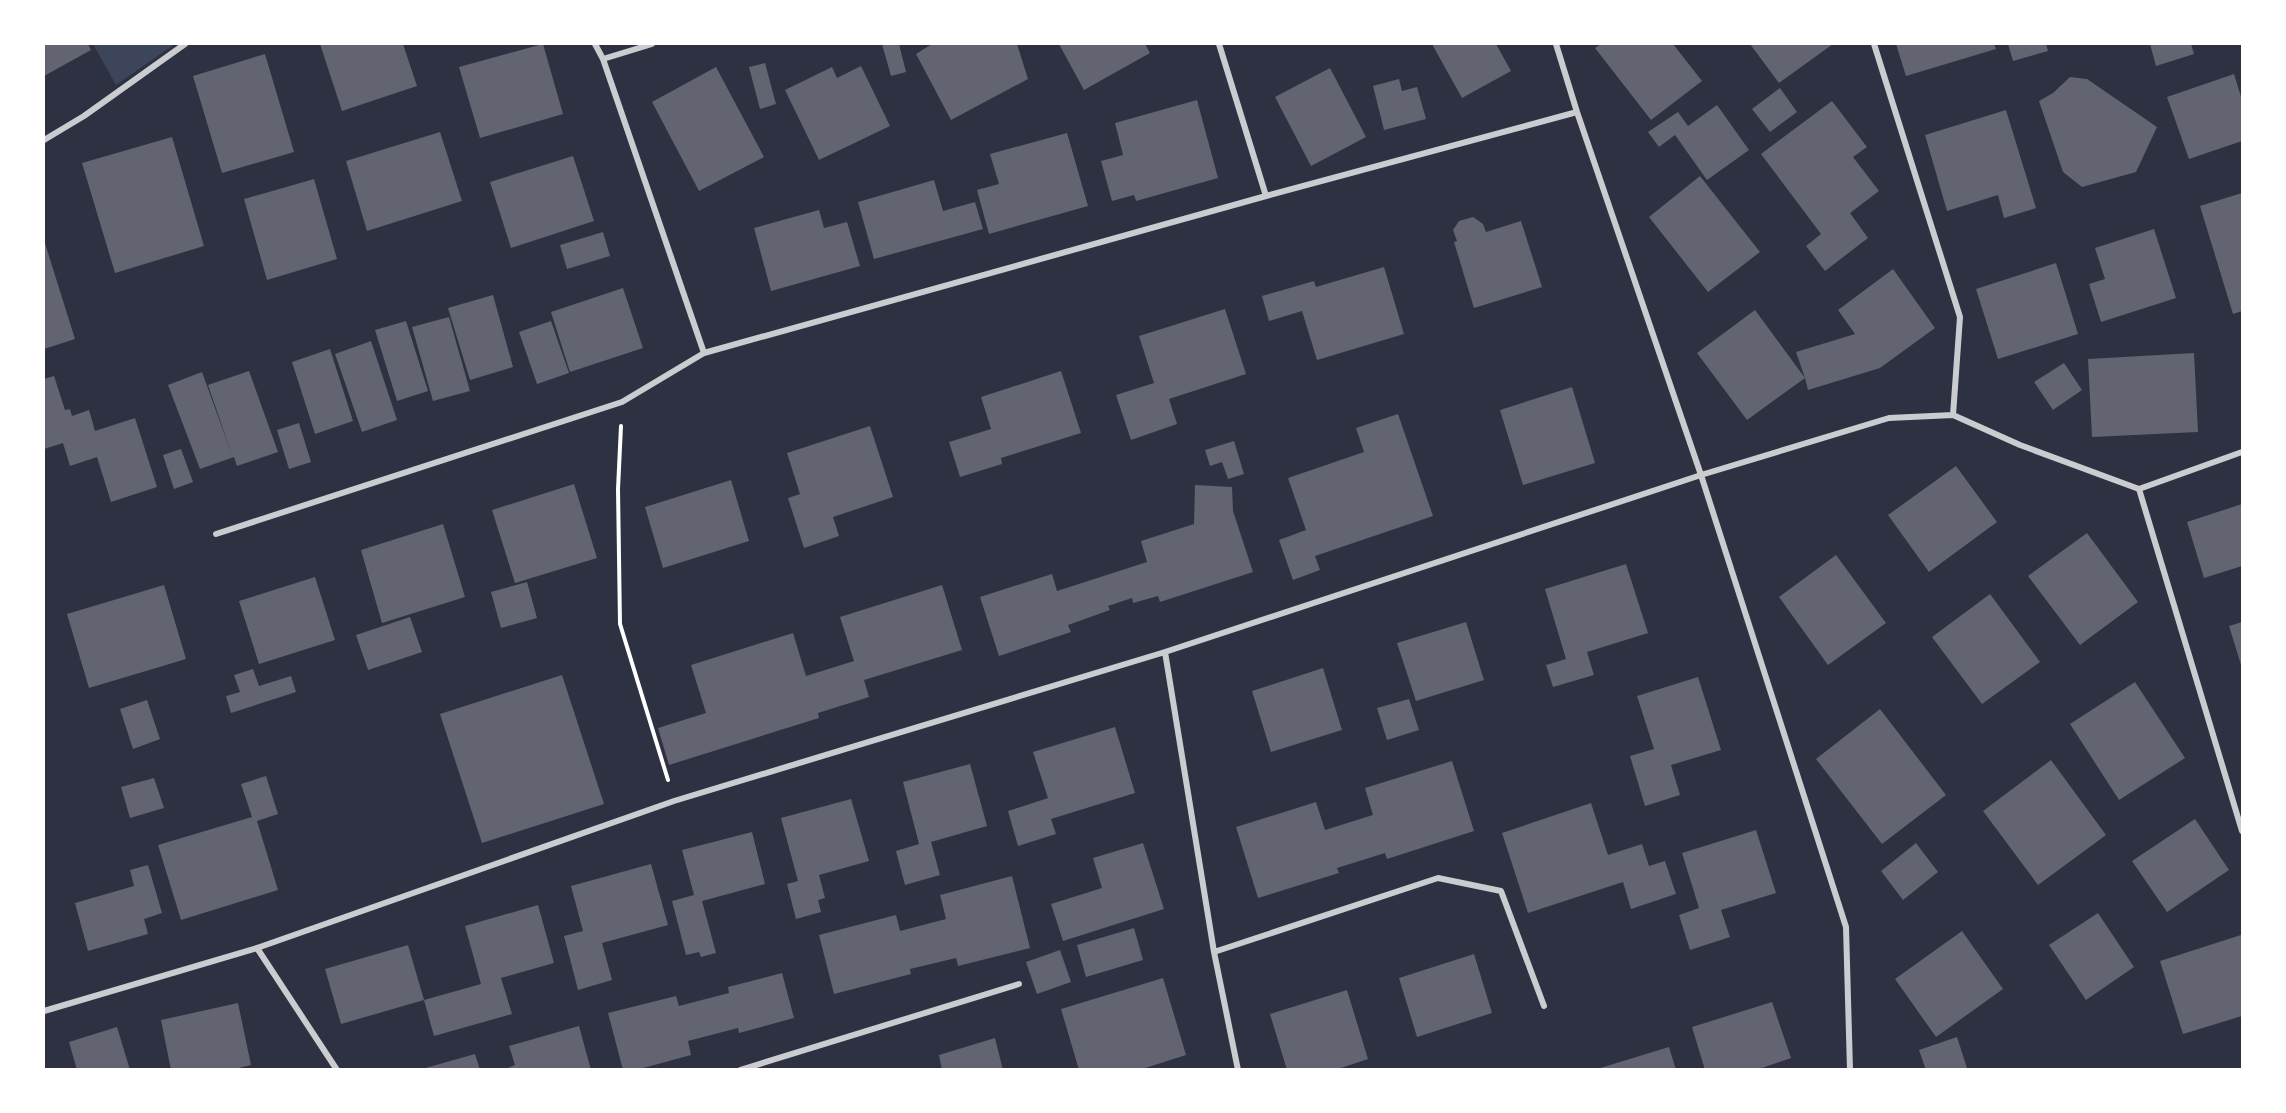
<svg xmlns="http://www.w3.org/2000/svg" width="2286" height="1113" viewBox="0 0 2286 1113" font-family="'Asap Condensed',sans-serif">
	<rect width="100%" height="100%" fill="#2d3142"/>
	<path fill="#3c4559" d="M93 44H175L116 85Z"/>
	<path fill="#626471" d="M44 44H88L91 50 44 76Z
		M320 44H403L417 86 342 111Z
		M543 44 563 114 480 138 459 67Z
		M882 44H899L906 72 891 76Z
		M932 44H1017L1028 79 951 120 916 54Z
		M1059 44H1145L1150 53 1084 90Z
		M1432 44H1496L1511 71 1462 98Z
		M1601 44H1673L1702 81 1651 120 1595 48Z
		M1750 44H1833L1779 83Z
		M1896 44H1994L1996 49 1906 76Z
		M2008 44H2046L2048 51 2013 61Z
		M2150 44H2191L2194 54 2156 66Z
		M265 54 294 152 222 173 193 76Z
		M765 63 776 104 760 109 749 67Z
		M861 66 890 126 819 160 785 90 832 67 837 78Z
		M716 67 764 157 699 191 652 102Z
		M1330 68 1366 137 1311 166 1275 97Z
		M2234 74 2242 100V141L2189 159 2167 97Z
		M2070 77 2087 79 2157 127 2136 172 2082 187 2063 172 2039 101 2053 93Z
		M1399 79 1402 91 1417 87 1426 119 1384 130 1373 86Z
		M1780 88 1797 112 1770 132 1752 109Z
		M1197 100 1218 178 1136 201 1134 195 1112 201 1101 161 1123 155 1115 123Z
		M1832 101 1867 147 1853 157 1879 191 1850 213 1868 238 1825 271 1806 246 1821 234 1761 154Z
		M1717 105 1749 150 1707 180 1675 135 1659 147 1648 132 1678 112 1688 126Z
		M2006 110 2036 208 2004 218 1998 195 1947 211 1925 135Z
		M440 132 462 201 367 231 346 161Z
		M1067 133 1088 206 989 234 977 190 999 184 990 154Z
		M172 137 204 246 115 273 82 163Z
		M573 156 594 221 511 248 490 182Z
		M1700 176 1760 252 1708 292 1649 217Z
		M314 179 337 259 267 280 244 199Z
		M934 180 943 211 975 202 983 229 874 259 858 202Z
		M2242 193V311L2233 314 2200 206Z
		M819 210 824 228 847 222 860 266 771 291 754 228Z
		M1473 217 1483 224 1486 232 1521 221 1542 287 1474 308 1454 242 1457 241 1453 230 1459 221Z
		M2154 229 2176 298 2101 322 2089 284 2105 279 2095 248Z
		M603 232 610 256 567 269 560 245Z
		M44 240 75 339 44 349Z
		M2056 263 2078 334 1998 359 1976 289Z
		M1384 267 1404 334 1317 360 1302 311 1269 321 1262 296 1314 281 1316 287Z
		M1893 269 1935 328 1880 368 1808 390 1805 378 1747 420 1697 353 1755 310 1805 378 1796 352 1855 334 1838 310Z
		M623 288 643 348 570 372 551 312Z
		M493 295 513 367 470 380 448 308Z
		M1225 309 1246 374 1169 399 1177 424 1131 440 1116 395 1154 383 1139 336Z
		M449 317 470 391 433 401 412 327Z
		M406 321 428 391 397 401 375 330Z
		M551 321 569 373 537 384 519 332Z
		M371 341 397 420 362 432 335 354Z
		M330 349 353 421 315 434 292 362Z
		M2194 353 2198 432 2092 437 2088 359Z
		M2064 363 2082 390 2053 410 2034 382Z
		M249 371 278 452 237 466 234 457 200 469 168 385 202 372 232 455 208 385Z
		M1061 371 1081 433 1001 458 1002 464 960 477 949 442 991 429 981 397Z
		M54 376 65 410 70 409 72 416 89 410 95 431 135 418 157 487 111 502 97 457 70 466 63 443 44 449V379Z
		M1572 387 1595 463 1523 485 1500 410Z
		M1398 414 1433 516 1315 556 1320 570 1293 580 1279 540 1306 530 1288 478 1364 452 1356 428Z
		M299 423 311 462 289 469 277 430Z
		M870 426 893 497 833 517 839 536 804 548 788 498 800 494 787 453Z
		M1234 441 1244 474 1228 479 1222 462 1210 466 1205 450Z
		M181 449 193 482 174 489 163 455Z
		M1956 466 1997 522 1929 572 1888 515Z
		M731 480 749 541 663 568 645 507Z
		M574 484 597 558 515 583 492 510Z
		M1195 485 1232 487 1233 511 1253 572 1160 602 1158 596 1133 603 1132 598 1108 606 1110 610 1068 625 1071 632 999 656 980 597 1052 574 1057 591 1147 562 1141 541 1194 524Z
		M2242 504V566L2204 578 2187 522Z
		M443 524 465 597 382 623 361 550Z
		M2087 533 2138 602 2080 645 2028 576Z
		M1836 555 1886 623 1828 665 1779 597Z
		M1626 564 1648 633 1587 652 1594 675 1553 687 1546 665 1566 659 1545 589Z
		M315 577 335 640 259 664 239 601Z
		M527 582 537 618 501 628 491 592Z
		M164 585 186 659 89 688 67 614Z
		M942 585 962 650 864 680 869 697 818 713 819 718 669 765 658 728 706 713 691 665 793 633 806 676 854 661 840 617Z
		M1990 594 2040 662 1982 704 1932 637Z
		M410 617 422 652 368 670 356 635Z
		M1466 622 1484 680 1416 701 1397 643Z
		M2242 622V668L2229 626Z
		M1323 668 1342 730 1271 752 1252 691Z
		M253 669 259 686 291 676 296 692 231 713 226 696 240 692 234 675Z
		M562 675 604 804 482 843 440 714Z
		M1698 677 1721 750 1671 765 1680 795 1645 806 1630 756 1654 749 1637 696Z
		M2135 682 2185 758 2119 800 2070 724Z
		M1409 699 1419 730 1387 740 1377 708Z
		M147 700 160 739 133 749 120 709Z
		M1880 709 1946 795 1882 844 1816 759Z
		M1115 727 1135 793 1051 819 1056 834 1018 846 1008 811 1048 798 1033 752Z
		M2051 760 2106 835 2038 885 1983 811Z
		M1452 761 1474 831 1387 859 1385 853 1337 868 1339 873 1258 898 1236 827 1316 802 1325 830 1373 815 1365 788Z
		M970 764 987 826 931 842 940 875 905 885 896 851 919 844 903 782Z
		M266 776 278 814 257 821 278 890 181 920 158 845 252 817 241 784Z
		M154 778 164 808 130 818 121 787Z
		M851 799 869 861 819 875 825 898 818 900 821 912 796 919 787 884 798 881 781 818Z
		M1591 803 1608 855 1642 844 1649 866 1665 861 1676 894 1631 909 1623 882 1528 913 1502 833Z
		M2195 819 2229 870 2167 912 2132 861Z
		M1756 830 1776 893 1721 910 1730 937 1690 950 1679 915 1699 908 1682 853Z
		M752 832 765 884 702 901 716 953 701 957 699 952 686 955 672 901 694 895 682 850Z
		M1143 843 1164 909 1063 941 1051 904 1102 888 1093 858Z
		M1916 843 1938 872 1903 900 1881 871Z
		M651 864 668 925 602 943 612 980 578 990 564 936 583 931 571 886Z
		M148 865 162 913 144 919 148 934 88 951 75 903 134 886 130 870Z
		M1012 876 1030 948 958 966 956 958 910 969 911 974 834 994 819 935 896 915 900 931 946 919 940 895Z
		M538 905 554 963 501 978 512 1014 434 1036 424 1000 481 984 465 926Z
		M2098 913 2134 967 2086 1000 2049 945Z
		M1134 928 1143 960 1086 977 1077 945Z
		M1962 931 2003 989 1936 1037 1895 979Z
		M2241 935 2242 1016 2183 1034 2160 961Z
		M408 945 424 1000 341 1024 325 969Z
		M1060 950 1071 982 1037 994 1026 962Z
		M1474 954 1492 1013 1417 1037 1399 978Z
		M782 973 794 1018 739 1033 738 1028 688 1041 691 1055 636 1070H623L608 1013 676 996 679 1006 729 993 728 987Z
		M1163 978 1186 1055 1139 1070H1079L1061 1009Z
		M1347 990 1368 1059 1335 1070H1287L1270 1014Z
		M1772 1002 1791 1058 1756 1070H1705L1692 1027Z
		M238 1003 251 1065 231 1070H171L161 1020Z
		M579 1026 591 1070H502L515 1065 509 1046Z
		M117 1027 130 1070H77L69 1042Z
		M1957 1037 1967 1068 1962 1070H1926L1919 1050Z
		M995 1038 1003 1070H942L939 1055Z
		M1669 1047 1676 1070H1597V1069Z
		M475 1054 480 1070H422V1069Z"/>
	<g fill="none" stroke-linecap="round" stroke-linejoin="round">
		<path stroke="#fff" stroke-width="4" d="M621 426 618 489 620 624 668 780"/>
		<path stroke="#caccd0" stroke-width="6" d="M595 44 603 59 704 353
			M1219 44 1266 196
			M1556 44 1577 112 1701 475 1846 927 1850 1070
			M1874 44 1960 317 1953 415
			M603 59 652 44
			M44 140 84 116 185 44
			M2139 489 2242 831
			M216 534 622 402 704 353 1266 196 1577 112
			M1165 652 1214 952 1238 1070
			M257 948 337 1070
			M1214 952 1438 878 1501 891 1544 1006
			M44 1011 257 948 674 801 1165 652 1701 475 1889 418 1953 415 2020 445 2139 489 2242 452
			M740 1070 1019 984"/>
	</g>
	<rect width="2286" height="1113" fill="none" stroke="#ffffff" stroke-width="90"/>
</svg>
